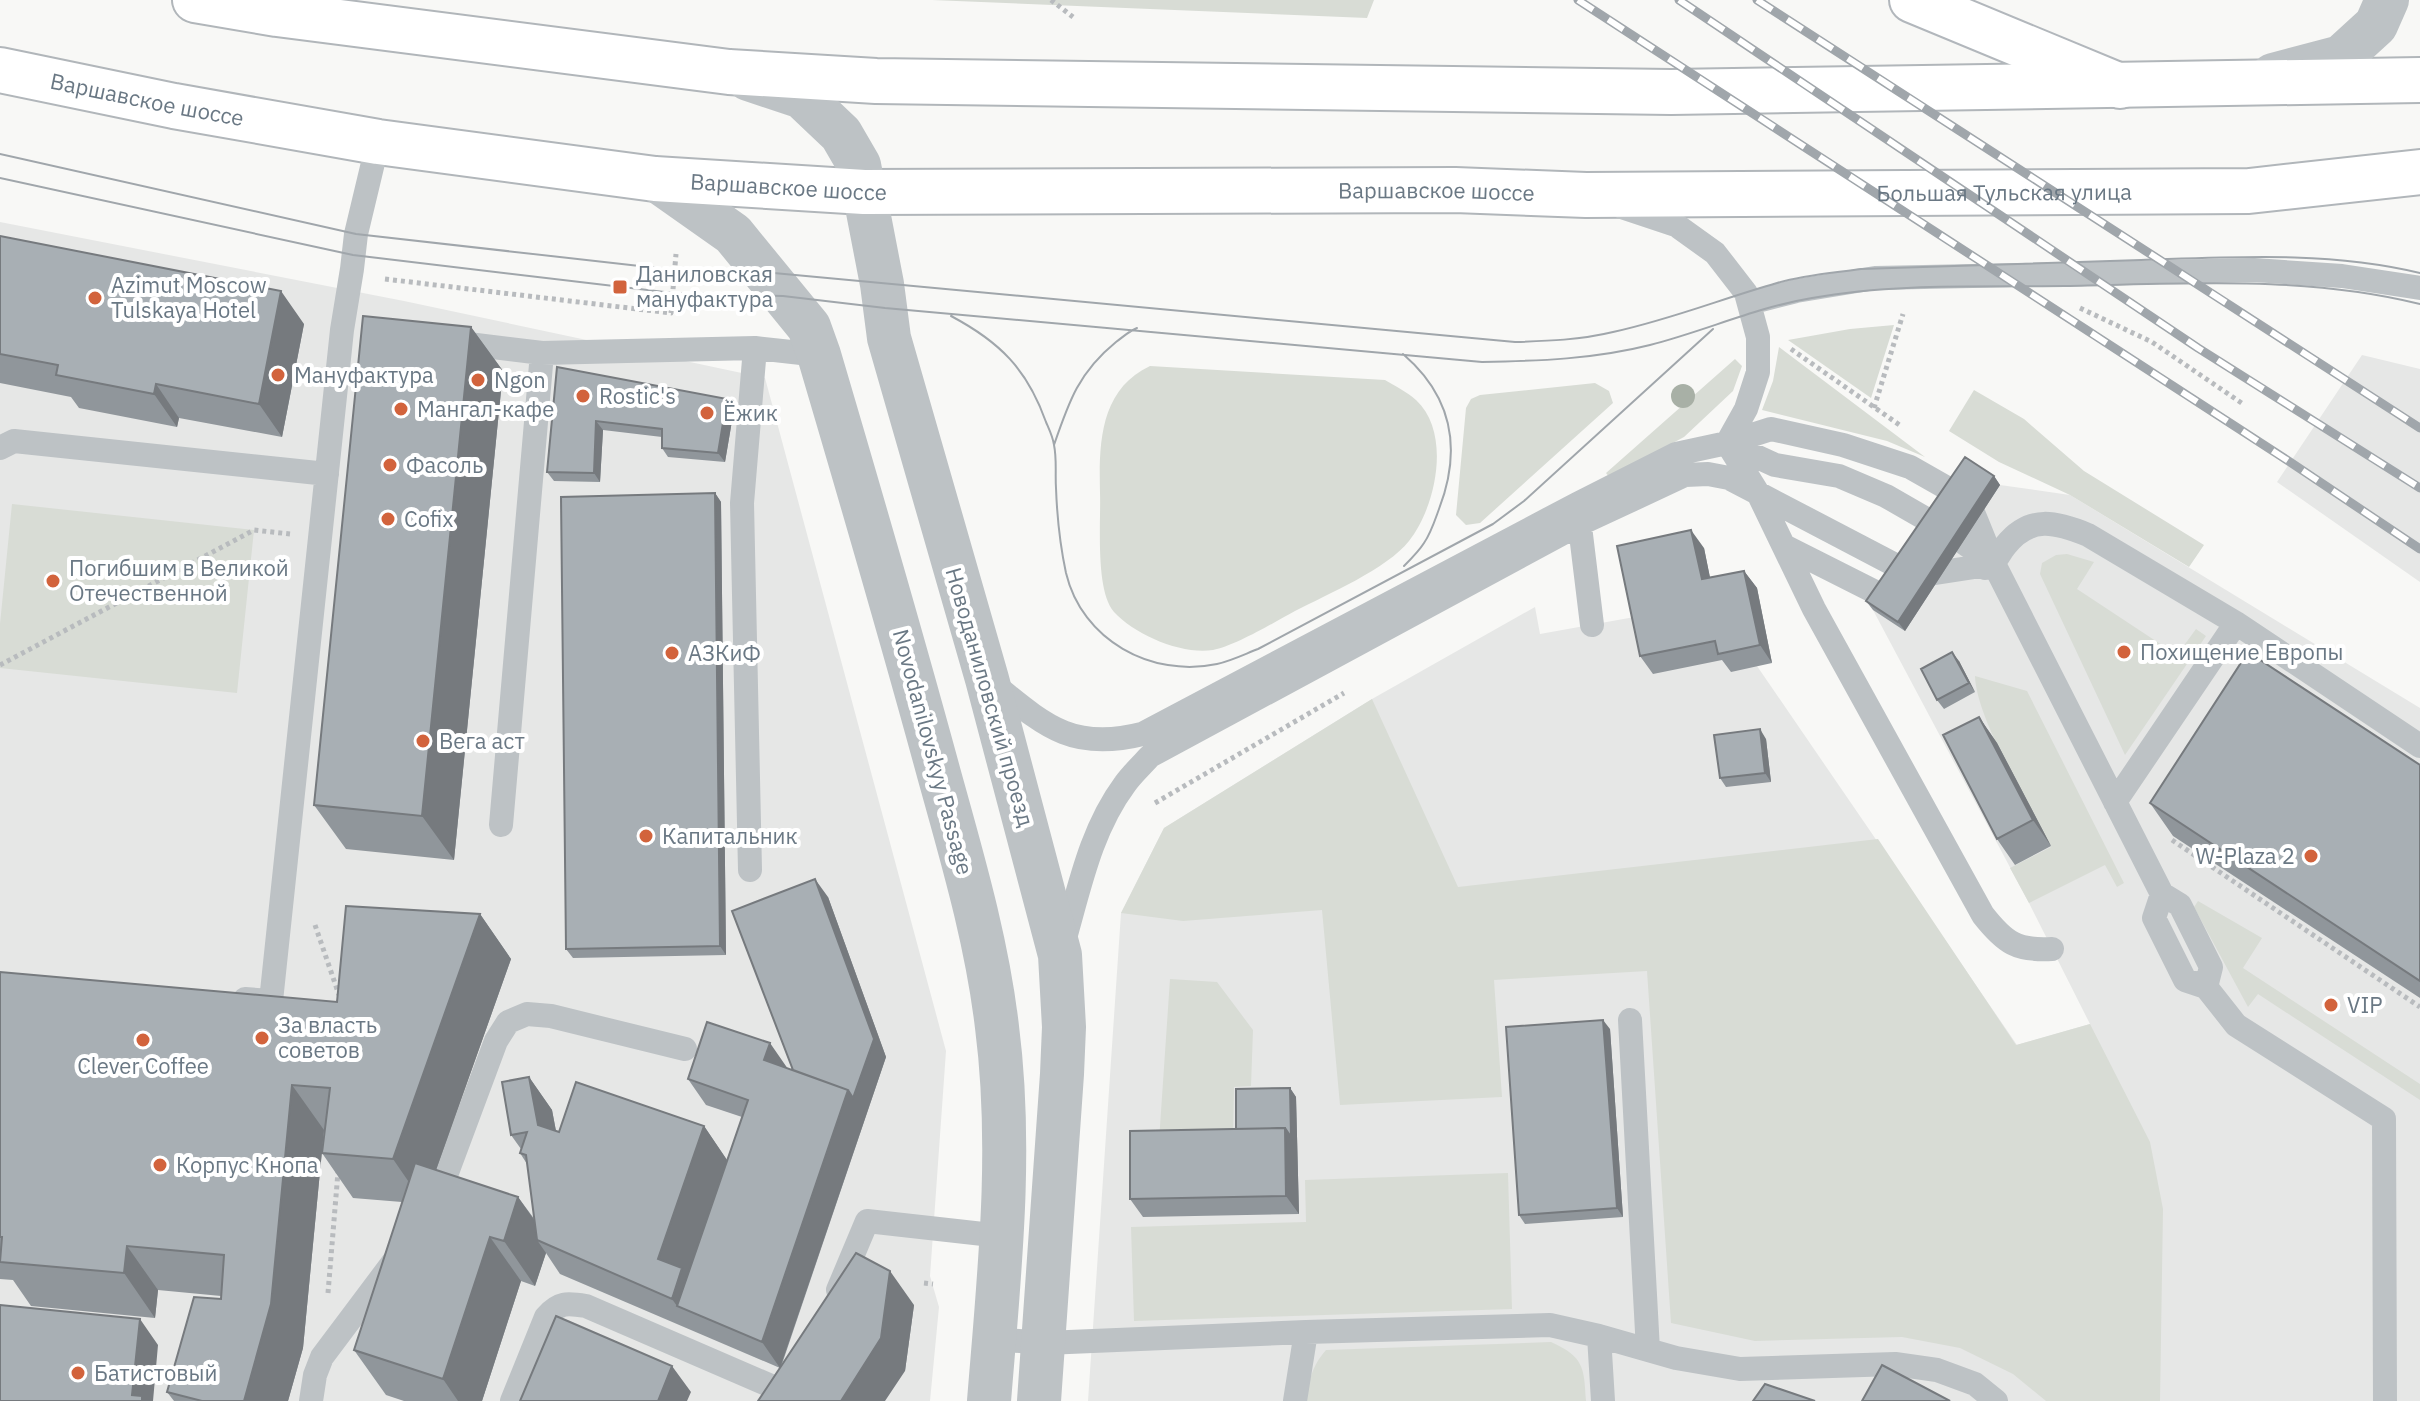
<svg xmlns="http://www.w3.org/2000/svg" width="2420" height="1401" viewBox="0 0 2420 1401" font-family="'IBM Plex Sans',sans-serif">
	<rect width="100%" height="100%" fill="#f8f8f6"/>
	<path fill="#e6e7e6" d="M0 222 404 301 765 378 946 1051 930 1276 939 1307 930 1401H0Z
		M2362 355 2420 369V582L2277 482Z
		M1972 466 2000 485 2070 495 2420 708V1401H1088L1121 913 1164 828 1372 699 1535 607 1540 634 1640 616 1728 659 1757 666 2017 1045 2090 1024 2029 903 1873 610Z"/>
	<path fill="#d8dcd5" d="M932 0H1374L1367 18Z
		M1894 325 1871 398 1788 340 1850 329Z
		M1779 347 1925 457 1887 441 1762 410 1773 381Z
		M1735 359 1742 366 1733 391 1684 437 1609 477 1606 473Z
		M1150 366 1385 380C1395 386 1407 392 1416 400 1452 433 1436 507 1409 541 1387 569 1328 594 1295 611 1275 622 1235 646 1213 650 1182 655 1135 635 1114 612 1095 590 1101 523 1100 493 1099 445 1099 390 1150 366Z
		M1595 383 1609 391 1613 403 1480 523 1466 525 1456 515 1466 408 1471 399 1480 395Z
		M1974 390 2024 419 2084 471 2204 545 2189 567 2070 495 1999 462 1949 431Z
		M12 504 254 530 237 693 0 668V624Z
		M2067 554 2094 562 2077 589 2177 655 2196 629 2206 636 2125 755 2040 574 2042 563 2056 555Z
		M1975 676 2027 691 2124 883 2117 887 2105 865 2029 903 2010 868 2051 847C2030 807 1976 718 1975 676Z
		M1372 699 1458 887 1878 839 2016 1045 2090 1024 2150 1142 2163 1209 2160 1401H2046L2013 1374 1960 1348 1902 1337 1755 1341 1671 1323 1647 971 1494 980 1502 1097 1340 1105 1322 910 1183 921 1121 913 1164 828Z
		M2198 901 2262 938 2243 968 2420 1084V1100L2258 994 2248 1007 2194 907Z
		M1170 979 1217 982 1253 1030 1251 1086 1234 1087 1233 1142 1159 1141Z
		M1508 1173 1512 1309 1134 1321 1131 1227 1306 1222 1305 1180Z
		M1551 1342C1584 1357 1584 1367 1586 1401H1306C1309 1380 1312 1366 1326 1350Z"/>
	<g fill="none" stroke-linecap="round" stroke-linejoin="round">
		<g stroke="#b2b7bc" stroke-width="48">
			<path id="secondary" d="M1912 0 2120 86"/>
		</g>
		<g stroke="#b1b6ba" stroke-width="48">
			<g id="primary">
				<path d="M195 0 277 14 729 72 876 81 1671 92 2420 80"/>
				<path id="s1" d="M0 70 174 106 378 142 655 179 864 192 1455 190 1586 195 2249 191 2420 172"/>
			</g>
		</g>
		<path stroke="#b8bbbe" stroke-width="5" stroke-dasharray="4 4" stroke-linecap="butt" d="M1051 0 1073 17
			M385 279 671 313 676 254
			M2080 308 2152 342 2243 404
			M1791 349 1901 426
			M1874 408 1903 314
			M0 665 254 530 290 534
			M1155 803 1344 693
			M2172 840 2420 1007
			M315 925 339 995
			M924 1283 933 1284
			M328 1293 338 1172"/>
		<path stroke="#bdc2c5" stroke-width="24" d="M1622 207 1676 225 1715 253 1746 293 1758 337V372L1746 409 1727 443
			M1749 303 1796 291 1875 278 2254 270 2342 276 2420 288
			M452 342 542 353 755 348 819 355
			M1727 443 1758 493 1814 609 1983 915C2005 943 2017 951 2052 949
			M1727 443 1775 465 1839 476 1886 496 1947 531 1994 564
			M0 448 14 441 327 474
			M1578 510 1592 625
			M1786 547 1899 604 1903 602
			M1985 568C1997 563 1998 554 2006 545 2030 515 2056 522 2088 535L2236 623 2420 746
			M991 682C1043 724 1071 752 1142 734L1577 504 1676 454 1727 443 1771 429 1843 445 1910 467 1968 500 1994 564 2162 894 2180 905 2211 967 2206 987 2185 980 2154 918 2162 894
			M2115 802 2236 623
			M501 825 542 353
			M750 870 742 503 755 348
			M1063 945C1079 890 1090 831 1125 784 1132 774 1142 765 1150 756L1580 524 1685 475 1708 474 1729 478 1916 576 1994 564
			M2206 987 2236 1025 2384 1119 2385 1401
			M245 999 271 1001 342 330 352 269 356 234 378 142
			M1630 1020 1648 1350
			M436 1202 496 1041 508 1022 527 1014 551 1016 685 1049
			M838 1290 867 1221 1001 1236
			M1599 1336 1603 1401
			M994 1339 1045 1343 1306 1332 1550 1325 1599 1336 1676 1358 1740 1369 1895 1364 1937 1370 1975 1384 1996 1401
			M311 1401 315 1375 322 1357 394 1261
			M512 1401 546 1317C559 1302 567 1303 586 1306L794 1396
			M1295 1401 1306 1332"/>
		<path stroke="#bdc2c5" stroke-width="44" d="M2273 75 2341 57 2376 25 2387 0"/>
		<path stroke="#bdc2c5" stroke-width="44" d="M748 79 802 97 841 134 859 165 882 284 889 338 987 679 1060 955 1064 1027 1062 1074 1039 1401
			M655 179 733 234 809 327 819 355C860 494 901 634 939 774 962 857 987 941 997 1027 1013 1151 999 1277 989 1401"/>
		<use href="#secondary" stroke="#fff" stroke-width="44"/>
		<use href="#primary" stroke="#fff" stroke-width="44"/>
		<path stroke="#a0a6ab" stroke-width="2" d="M0 154 356 234 675 270 763 272 1515 342C1548 341 1580 340 1613 332 1669 320 1721 299 1777 283 1804 275 1833 273 1861 269 1954 266 2048 263 2141 260 2234 257 2329 251 2420 273
			M0 178 353 255 673 293 783 296 885 308 1482 362C1539 361 1595 359 1650 345 1705 331 1757 307 1812 298 1894 283 1982 287 2065 286 2183 284 2304 275 2420 304
			M951 316C1000 342 1027 369 1046 422 1049 429 1053 437 1054 445 1057 459 1055 474 1056 488 1057 516 1060 545 1066 573 1082 640 1151 678 1217 664 1231 661 1245 654 1258 649L1493 524 1524 501 1713 329
			M1403 354C1453 397 1462 449 1439 509 1435 520 1431 533 1424 543 1419 551 1411 559 1404 566
			M1054 445C1069 401 1079 372 1116 342 1123 337 1129 331 1137 328"/>
		<g stroke="#a0a6ab" stroke-width="9">
			<path id="rail" d="M1578 0 2290 462 2420 549
				M1679 0 2198 348 2420 488
				M1757 0 2420 428"/>
		</g>
		<use href="#rail" stroke="#fff" stroke-width="6" stroke-dasharray="18" stroke-linecap="butt"/>
	</g>
	<circle fill="#a8b0a6" cx="1683" cy="396" r="12"/>
	<path fill="#90969b" d="M0 236 304 324 282 437 179 418 177 427 79 408 71 397 0 383Z
		M471 327 503 371 454 860 346 849 314 805Z
		M557 367 727 399 734 409 725 462 668 457 662 448V437L603 430 600 482 554 481 547 472Z
		M1994 476 2000 485 1905 631 1873 610 1866 601Z
		M715 493 721 502 726 955 573 958 566 949Z
		M1704 548 1710 578 1744 571 1757 588 1772 663 1731 672 1722 660 1653 674 1640 656Z
		M1959 661 1975 692 1944 709 1937 700Z
		M1979 717 1997 743 2051 846 2015 865 1997 839Z
		M1766 739 1771 782 1726 787 1720 778Z
		M2420 765V998L2173 836 2150 803Z
		M828 897 886 1057 781 1367 914 1305 905 1371 780 1368 560 1274 546 1253 535 1286 521 1281 482 1401H404L386 1395 354 1350 402 1202 353 1198 322 1153 325 1130H324L303 1348 288 1401H174L167 1392 221 1299V1296L158 1290 155 1318 31 1306 13 1280 0 1279V972L337 1002 480 914 511 959 436 1170 518 1197 535 1220 527 1164 520 1153 521 1149 511 1135 529 1077 552 1110 556 1131 559 1132 704 1126 727 1160 742 1117 706 1105 688 1079 787 1068 793 1070Z
		M1610 1029 1623 1217 1525 1224 1519 1215Z
		M1290 1088 1296 1097 1299 1214 1143 1217 1130 1199 1236 1129Z"/>
	<path fill="#767a7e" d="M281 291 304 324 282 437 259 404Z
		M471 327 503 371 454 860 422 816Z
		M156 384 179 418 177 427 154 394Z
		M727 399 734 409 725 462 718 453Z
		M596 421 603 430 600 482 594 473Z
		M1994 476 2000 485 1905 631 1898 622Z
		M715 493 721 502 726 955 720 946Z
		M1691 530 1704 548 1714 597 1702 579Z
		M1744 571 1757 588 1772 663 1760 645Z
		M1952 652 1959 661 1975 692 1969 683Z
		M1979 717 1997 743 2051 846 2033 820Z
		M1760 729 1766 739 1771 782 1765 773Z
		M815 879 828 897 886 1057 780 1368 762 1342 848 1090Z
		M480 914 511 959 424 1204 393 1159Z
		M1603 1020 1610 1029 1623 1217 1617 1208Z
		M770 1043 788 1069 764 1060Z
		M529 1077 552 1110 561 1158 538 1125Z
		M292 1085 324 1130 303 1348 288 1401H244Z
		M1290 1088 1296 1097 1299 1214 1286 1196 1285 1128Z
		M704 1126 727 1160 677 1306 672 1299 658 1259Z
		M518 1197 549 1241 537 1240 546 1253 535 1286 504 1241Z
		M490 1237 521 1281 482 1401H458L443 1379Z
		M127 1246 158 1290 155 1318 124 1273Z
		M890 1271 914 1305 905 1371 885 1401H841Z
		M140 1319 158 1345 153 1401H137L132 1395Z
		M672 1366 691 1392 687 1401H658Z"/>
	<path fill="#a8afb4" stroke="#767a7e" stroke-width="2" d="M0 236 281 291 259 404 156 384 154 394 56 375 58 365 0 354Z
		M363 316 471 327 422 816 314 805Z
		M557 367 727 399 718 453 662 448V429L596 421 594 473 547 472Z
		M1965 457 1994 476 1898 622 1866 601Z
		M715 493 720 946 566 949 561 497Z
		M1691 530 1702 579 1744 571 1760 645 1718 654 1715 641 1640 656 1617 546Z
		M1952 652 1969 683 1937 700 1921 669Z
		M2248 652 2420 765V981L2150 803Z
		M1979 717 2033 820 1997 839 1943 735Z
		M1760 729 1765 773 1720 778 1714 735Z
		M815 879 874 1039 853 1098 848 1090 793 1070 732 911Z
		M346 906 480 914 393 1159 322 1153 330 1088 292 1085 271 1304 244 1401H202L167 1392 194 1297 221 1299 224 1255 127 1246 124 1273 0 1262 2 1237H0V972L337 1002Z
		M1603 1020 1617 1208 1519 1215 1506 1027Z
		M707 1022 770 1043 764 1060 848 1090 762 1342 677 1306 748 1100 688 1079Z
		M529 1077 538 1125 559 1132 576 1082 704 1126 658 1259 682 1268 672 1299 537 1240 526 1155 520 1153 527 1132 511 1135 502 1082Z
		M1290 1088 1291 1137 1285 1128 1236 1129V1089Z
		M1285 1128 1286 1196 1130 1199V1131Z
		M415 1163 518 1197 504 1241 490 1237 443 1379 354 1350Z
		M856 1253 890 1271 881 1338 841 1401H758Z
		M0 1305 140 1319 132 1395 142 1396V1401H0Z
		M556 1316 672 1366 658 1401H520Z
		M1882 1365 1950 1401H1862Z
		M1765 1384 1815 1401H1753Z"/>
	<g fill="#d2633c" stroke="#fff" stroke-width="3">
		<rect x="612" y="279" width="16" height="16" rx="4"/>
		<circle cx="95" cy="298" r="8"/>
		<circle cx="278" cy="375" r="8"/>
		<circle cx="478" cy="380" r="8"/>
		<circle cx="583" cy="396" r="8"/>
		<circle cx="401" cy="409" r="8"/>
		<circle cx="707" cy="413" r="8"/>
		<circle cx="390" cy="465" r="8"/>
		<circle cx="388" cy="519" r="8"/>
		<circle cx="53" cy="581" r="8"/>
		<circle cx="2124" cy="652" r="8"/>
		<circle cx="672" cy="653" r="8"/>
		<circle cx="423" cy="741" r="8"/>
		<circle cx="646" cy="836" r="8"/>
		<circle cx="2311" cy="856" r="8"/>
		<circle cx="2331" cy="1005" r="8"/>
		<circle cx="262" cy="1038" r="8"/>
		<circle cx="143" cy="1040" r="8"/>
		<circle cx="160" cy="1165" r="8"/>
		<circle cx="78" cy="1373" r="8"/>
	</g>
	<g text-anchor="middle" stroke-width="8" stroke-linejoin="round" paint-order="stroke">
		<g font-size="22" fill="#6a7884" stroke="#fff">
			<text dy="8" stroke="none"><textPath href="#s1" startOffset="150">Варшавское шоссе</textPath></text>
			<text dy="8" stroke="none"><textPath href="#s1" startOffset="798">Варшавское шоссе</textPath></text>
			<text dy="8" stroke="none"><textPath href="#s1" startOffset="1446">Варшавское шоссе</textPath></text>
			<text dy="8" stroke="none"><textPath href="#s1" startOffset="2014">Большая Тульская улица</textPath></text>
			<text transform="translate(990 697) rotate(74)" y="8">Новоданиловский проезд</text>
			<text transform="translate(933 752) rotate(75)" y="8">Novodanilovskyy Passage</text>
		</g>
		<g font-size="22" fill="#6a7884" stroke="#fff" text-anchor="start">
			<text x="636" y="282">Даниловская<tspan x="636" dy="25">мануфактура</tspan></text>
			<text x="111" y="293">Azimut Moscow<tspan x="111" dy="25">Tulskaya Hotel</tspan></text>
			<text x="294" y="383">Мануфактура</text>
			<text x="494" y="388">Ngon</text>
			<text x="599" y="404">Rostic's</text>
			<text x="417" y="417">Мангал-кафе</text>
			<text x="723" y="421">Ёжик</text>
			<text x="406" y="473">Фасоль</text>
			<text x="404" y="527">Cofix</text>
			<text x="69" y="576">Погибшим в Великой<tspan x="69" dy="25">Отечественной</tspan></text>
			<text x="2140" y="660">Похищение Европы</text>
			<text x="688" y="661">АЗКиФ</text>
			<text x="439" y="749">Вега аст</text>
			<text x="662" y="844">Капитальник</text>
			<text x="2295" y="864" text-anchor="end">W-Plaza 2</text>
			<text x="2347" y="1013">VIP</text>
			<text x="278" y="1033">За власть<tspan x="278" dy="25">советов</tspan></text>
			<text x="143" y="1074" text-anchor="middle">Clever Coffee</text>
			<text x="176" y="1173">Корпус Кнопа</text>
			<text x="94" y="1381">Батистовый</text>
		</g>
	</g>
</svg>
